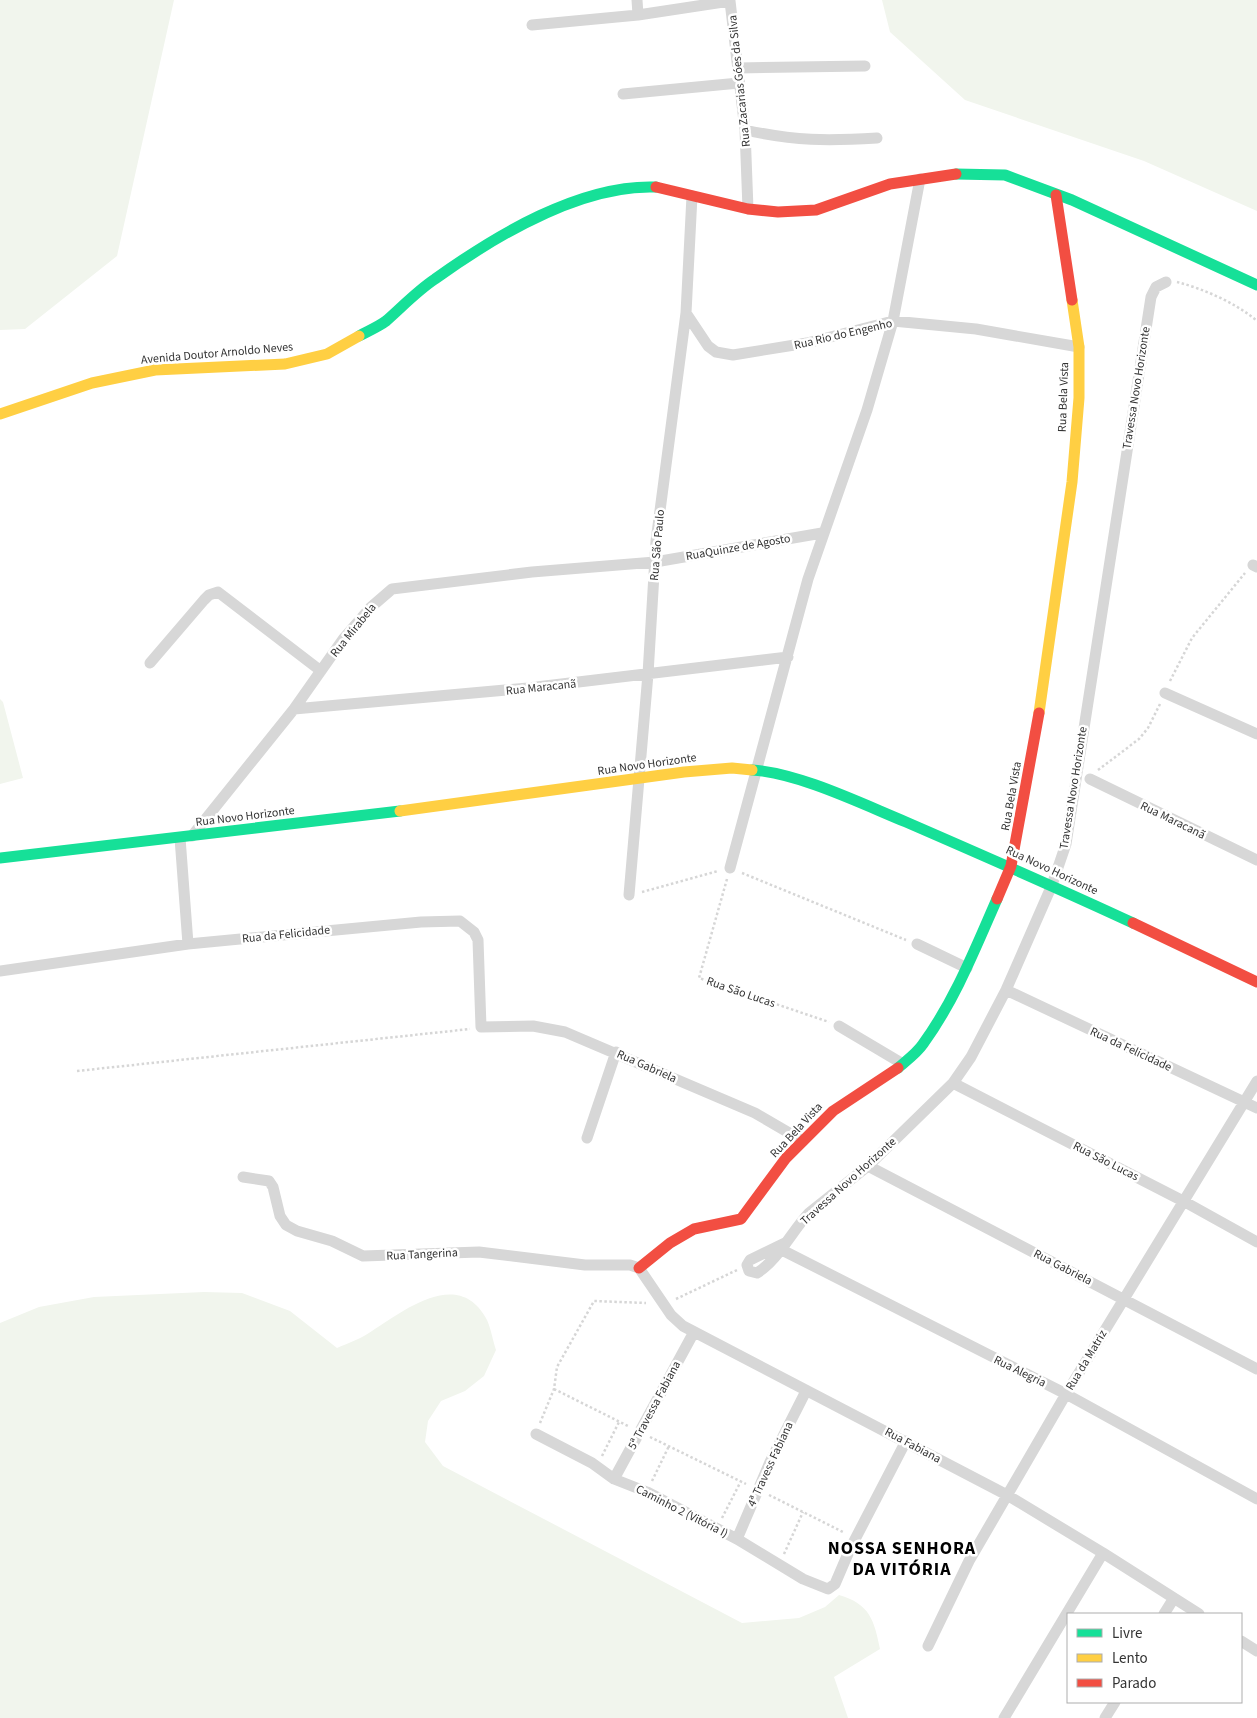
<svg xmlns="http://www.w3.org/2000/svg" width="1257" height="1718" viewBox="0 0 1257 1718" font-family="'Source Sans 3',sans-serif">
	<rect width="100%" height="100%" fill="#fff"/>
	<path fill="#f1f5ed" d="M0 0H174L117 256 25 329 0 330Z
		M882 0H1257V211L1144 161 965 100 890 32Z
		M0 699 3 702 23 778 0 784Z
		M204 1292 242 1293 290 1311 337 1348C349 1343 362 1338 372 1331 405 1310 459 1267 487 1320 491 1329 493 1341 496 1350L484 1376 465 1391 441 1401 428 1421 425 1442 443 1466 742 1623 799 1618 825 1607 839 1595C870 1604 874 1620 880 1649L834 1677 848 1718H0V1323L39 1307 94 1297Z"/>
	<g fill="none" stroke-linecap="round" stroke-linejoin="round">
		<path stroke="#d6d6d6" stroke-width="2.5" stroke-dasharray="2.5 2.5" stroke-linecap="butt" d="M1177 282C1204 289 1236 303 1257 321
			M1170 681 1192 638 1245 573
			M1098 770 1139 739 1148 728 1160 704
			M742 873 906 940
			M727 879 699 978 829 1022
			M642 892 718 871
			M77 1071 470 1029
			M676 1299 737 1270
			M554 1389 630 1427
			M540 1423 554 1389 557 1367 594 1301 646 1303
			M650 1437 746 1484
			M602 1456 619 1422
			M652 1481 669 1446
			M769 1495 845 1533
			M722 1518 741 1481
			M784 1554 803 1512"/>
		<path stroke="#d7d7d7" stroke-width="11" d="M637 0 638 15 730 1 745 130 748 209
			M532 25 638 15
			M738 68 865 66
			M623 94 739 83
			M745 130C795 141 827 141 877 138
			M686 313 708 346 716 352 733 355 807 343 893 321 976 329 1079 347
			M1253 565 1257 567
			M150 663 204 600 209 595 218 592 321 671
			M1165 693 1257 734
			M294 709 528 688 788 657
			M1090 779 1257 860
			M192 836 294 709 344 638 370 608 392 589 532 572 655 562 822 533
			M180 838 188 944
			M730 868 808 579 867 410 893 321 920 179
			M629 895 648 674 656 541 686 313 692 196
			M917 944 967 968
			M0 971 188 944 421 922 460 921 474 932 478 940 481 1027 533 1026 565 1032 755 1113 803 1141
			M1006 990 1257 1108
			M839 1026 903 1064
			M953 1083 1185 1202 1257 1242
			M587 1138 616 1052
			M868 1166 1257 1369
			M243 1177 269 1181 273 1187 280 1216 286 1225 297 1231 332 1241 363 1256 479 1252 585 1265H630L639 1268 671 1315 683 1326 1007 1495 1103 1553 1199 1614
			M785 1243 750 1260 747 1265 749 1271 757 1273C778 1260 792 1231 809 1213L868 1166 953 1083 971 1057 1006 990 1052 885 1066 844 1151 297 1156 287 1166 282
			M780 1249 1066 1394 1257 1499
			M536 1434 592 1463 614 1479 647 1492 737 1539 803 1579 828 1589 835 1584 850 1549 906 1441
			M614 1479 694 1332
			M737 1539 770 1462 806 1391
			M1164 1614 1174 1598
			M1241 1641 1257 1651
			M928 1646 969 1561 1066 1394 1257 1081
			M1004 1718 1103 1553
			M1105 1718 1115 1702"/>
		<path stroke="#16e098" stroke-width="11" d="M956 174 1005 175 1072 200 1257 285
			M359 336C368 331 378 327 386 321 402 307 417 291 435 279 495 236 580 184 656 187
			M752 770C799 773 862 804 906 822 982 855 1058 888 1133 923
			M0 858 400 811
			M898 1068C906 1061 917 1053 923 1044 955 1000 975 949 997 899"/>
		<path stroke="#ffcf43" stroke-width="11" d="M0 414 92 383 155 370 285 364 327 354 359 336
			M1039 713 1072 482 1079 398V347L1072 300
			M400 811 684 772 732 768 752 770"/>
		<path stroke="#f24e42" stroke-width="11" d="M656 187 748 209 778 212 816 210 890 184 956 174
			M1056 195 1072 300
			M997 899 1011 866 1039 713
			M1133 923 1257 982
			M639 1268 670 1243 694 1229 741 1219 786 1158 833 1111 898 1068"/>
	</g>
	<g text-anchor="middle" stroke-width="5" stroke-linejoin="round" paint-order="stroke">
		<g font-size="12" fill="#333" stroke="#fff">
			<text transform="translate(739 81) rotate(-96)" y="4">Rua Zacarias Góes da Silva</text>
			<text transform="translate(843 334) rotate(-13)" y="4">Rua Rio do Engenho</text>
			<text transform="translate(217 353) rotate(-5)" y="4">Avenida Doutor Arnoldo Neves</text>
			<text transform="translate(1136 388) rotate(-81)" y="4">Travessa Novo Horizonte</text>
			<text transform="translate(1063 397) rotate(-88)" y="4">Rua Bela Vista</text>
			<text transform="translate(657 545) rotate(-85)" y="4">Rua São Paulo</text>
			<text transform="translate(738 547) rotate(-10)" y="4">RuaQuinze de Agosto</text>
			<text transform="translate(353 630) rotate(-51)" y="4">Rua Mirabela</text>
			<text transform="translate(541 687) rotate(-6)" y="4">Rua Maracanã</text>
			<text transform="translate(647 764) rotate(-8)" y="4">Rua Novo Horizonte</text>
			<text transform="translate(1073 788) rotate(-81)" y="4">Travessa Novo Horizonte</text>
			<text transform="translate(1011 796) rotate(-80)" y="4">Rua Bela Vista</text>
			<text transform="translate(245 816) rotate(-7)" y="4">Rua Novo Horizonte</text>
			<text transform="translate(1173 820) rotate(26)" y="4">Rua Maracanã</text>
			<text transform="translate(1052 870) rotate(25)" y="4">Rua Novo Horizonte</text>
			<text transform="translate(286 934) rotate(-6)" y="4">Rua da Felicidade</text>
			<text transform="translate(741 992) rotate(19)" y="4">Rua São Lucas</text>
			<text transform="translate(1131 1049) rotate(25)" y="4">Rua da Felicidade</text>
			<text transform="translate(647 1066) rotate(24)" y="4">Rua Gabriela</text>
			<text transform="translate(796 1130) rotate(-47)" y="4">Rua Bela Vista</text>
			<text transform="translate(1106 1161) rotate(27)" y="4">Rua São Lucas</text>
			<text transform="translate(848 1181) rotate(-42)" y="4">Travessa Novo Horizonte</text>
			<text transform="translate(422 1254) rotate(-3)" y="4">Rua Tangerina</text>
			<text transform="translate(1063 1267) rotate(27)" y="4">Rua Gabriela</text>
			<text transform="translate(1086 1360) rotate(-59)" y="4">Rua da Matriz</text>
			<text transform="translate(1020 1371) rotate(26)" y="4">Rua Alegria</text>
			<text transform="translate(654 1405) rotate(-62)" y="4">5ª Travessa Fabiana</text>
			<text transform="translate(913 1445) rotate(28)" y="4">Rua Fabiana</text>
			<text transform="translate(770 1464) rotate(-65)" y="4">4ª Travess Fabiana</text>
			<text transform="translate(682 1511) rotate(27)" y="4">Caminho 2 (Vitória I)</text>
		</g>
		<g font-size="18" font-weight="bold" letter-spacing="1" fill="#000" stroke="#fff">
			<text x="902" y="1554">NOSSA SENHORA<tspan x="902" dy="21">DA VITÓRIA</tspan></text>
		</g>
	</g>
	<rect x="1067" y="1613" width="175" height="90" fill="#ffffff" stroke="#adadad"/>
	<rect x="1077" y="1629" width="25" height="8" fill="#16e098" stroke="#adadad"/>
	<text x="1112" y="1638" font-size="15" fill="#333333">Livre</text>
	<rect x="1077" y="1654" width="25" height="8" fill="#ffcf43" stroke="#adadad"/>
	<text x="1112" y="1663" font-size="15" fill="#333333">Lento</text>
	<rect x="1077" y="1679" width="25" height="8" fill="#f24e42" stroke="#adadad"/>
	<text x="1112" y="1688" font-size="15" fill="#333333">Parado</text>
</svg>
